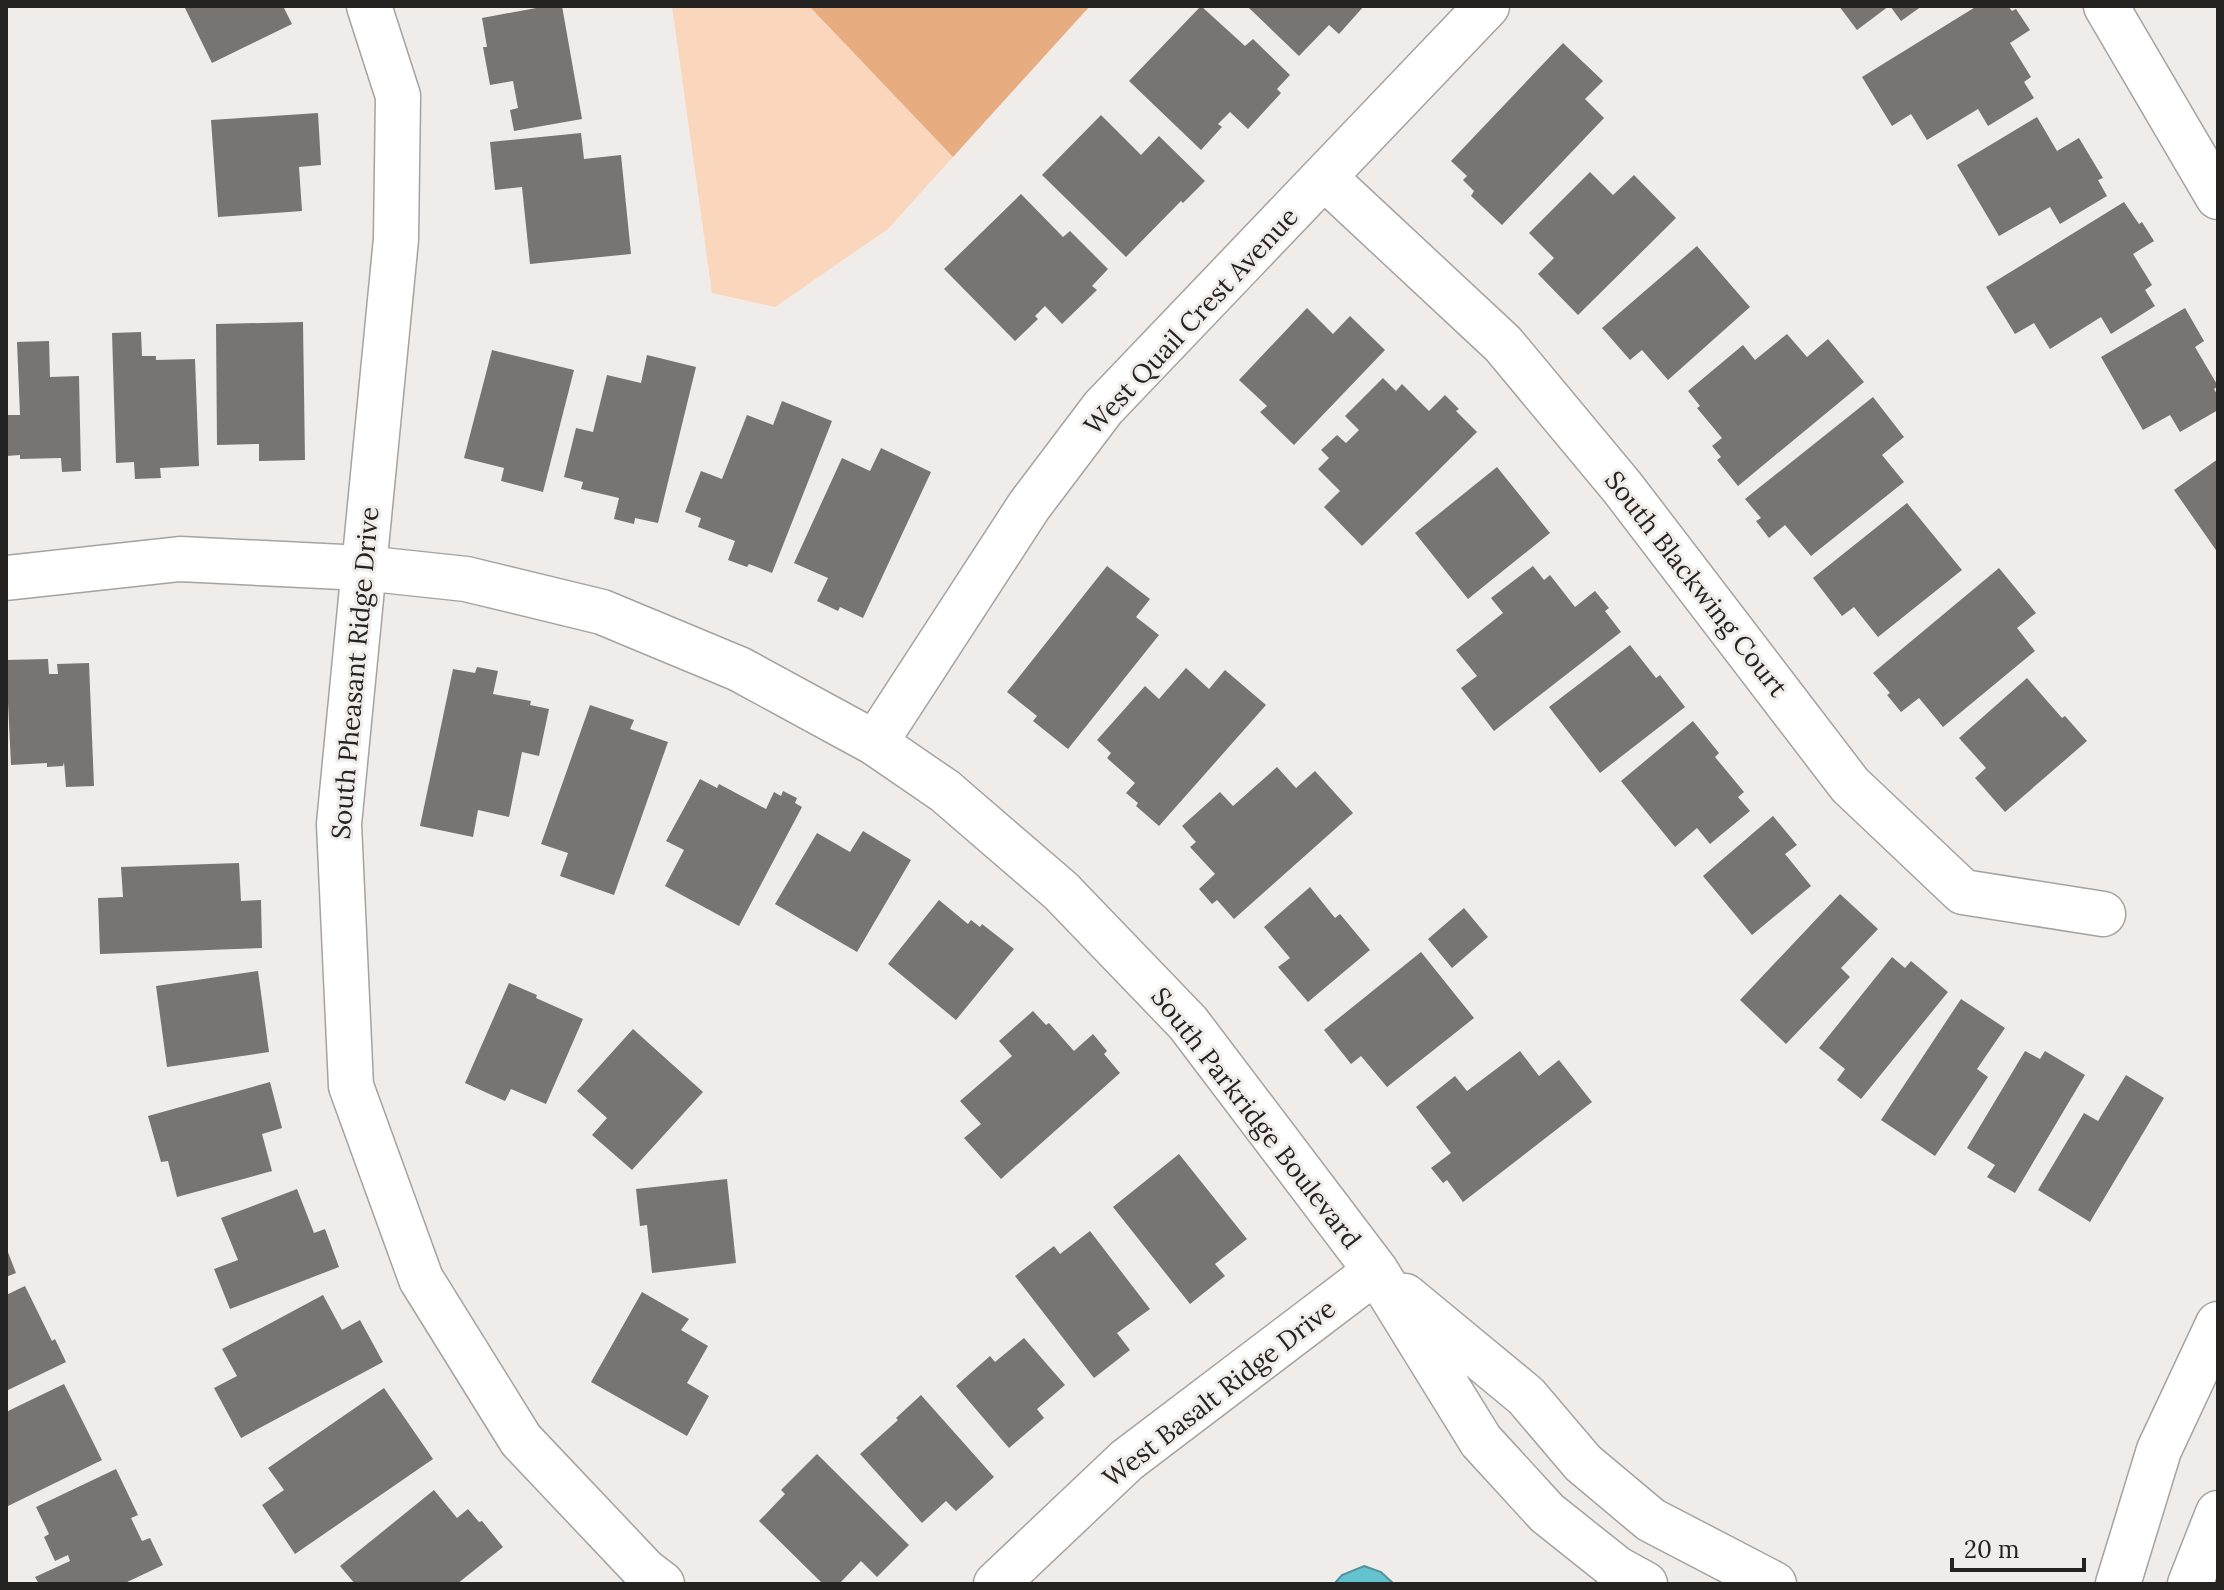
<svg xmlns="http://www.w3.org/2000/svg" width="2224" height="1590" viewBox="0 0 2224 1590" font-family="Lora,serif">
	<rect width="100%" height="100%" fill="#f0ece9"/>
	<path fill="#fad6bd" d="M672 6H809L953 157 888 229 775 307 712 293Z"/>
	<path fill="#e7ad81" d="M809 6H1090L953 157Z"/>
	<path fill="#65c2cf" stroke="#52929b" stroke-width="2" d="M1364 1566 1381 1572 1394 1584H1334L1342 1575Z"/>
	<path fill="#777471" d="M184 6H283L292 24 212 63Z
		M547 6H562L582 119 514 131 510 110 518 108 513 81 490 85 483 47H487L482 18Z
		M1201 6 1245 46 1253 39 1290 75 1277 89 1281 93 1248 129 1230 112 1218 124 1222 127 1201 150 1129 81Z
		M1251 6H1364L1339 34 1329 25 1299 56 1249 8Z
		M1839 6H1889L1857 30Z
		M1890 6H1922L1901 21Z
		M1977 6H2008L2012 11 2016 9 2030 30 2010 43 2031 77 2024 82 2034 98 1988 126 1978 109 1927 140 1911 114 1892 126 1862 77Z
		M1563 43 1603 81 1585 99 1604 118 1502 225 1471 196 1474 191 1463 180 1467 176 1451 161Z
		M318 113 321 165 299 167 302 211 218 217 211 120Z
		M1101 115 1141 155 1159 136 1205 181 1183 203 1181 201 1126 257 1042 175Z
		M2037 117 2057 151 2079 138 2103 178 2098 180 2107 196 2060 224 2050 207 1999 236 1957 165Z
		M581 133 584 159 621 155 631 254 530 264 522 187 495 190 490 142Z
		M1590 172 1613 195 1634 175 1676 218 1578 315 1538 274 1554 258 1529 233Z
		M1021 194 1063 237 1070 231 1108 269 1092 286 1097 290 1062 324 1045 306 1035 316 1038 319 1015 341 944 269Z
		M2124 202 2139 224 2142 222 2154 241 2133 254 2152 285 2145 290 2155 306 2111 334 2101 317 2050 349 2034 323 2015 334 1986 287Z
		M1697 246 1750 307 1668 380 1642 350 1630 360 1602 328Z
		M1307 308 1333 334 1350 316 1385 350 1294 445 1260 412 1267 406 1239 380Z
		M2185 308 2204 341 2195 347 2218 386 2214 389 2218 396V410L2180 432 2170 415 2143 430 2101 357Z
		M303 322 305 460 259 461V444L217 445 216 324Z
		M141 332 142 356H156V360L195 359 199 466 160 468 161 478 135 479 134 462 116 463 112 333Z
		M1787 334 1807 357 1828 339 1864 382 1738 486 1717 460 1721 457 1712 446 1722 438 1697 408 1700 406 1688 391 1743 345 1755 360Z
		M49 341 50 377 79 376 81 471 62 472 61 458 20 459V455L6 456V415H20L17 342Z
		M492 350 574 370 543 492 501 481 504 468 464 458Z
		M647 355 696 367 658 523 635 518 634 524 614 519 619 498 581 489 583 482 564 477 576 428 593 432 607 375 641 383Z
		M1383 378 1396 391 1402 384 1429 411 1445 395 1459 409 1456 411 1477 432 1362 546 1324 507 1340 491 1318 469 1329 458 1321 450 1337 435 1346 443 1359 430 1345 416Z
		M1873 397 1904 437 1882 455 1904 482 1811 556 1785 525 1769 538 1756 521 1761 518 1745 499Z
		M782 401 832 421 772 573 749 564 747 567 728 560 735 541 698 527 701 518 685 512 701 471 722 479 747 415 773 425Z
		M881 448 931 472 863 618 840 607 838 611 817 601 828 578 794 563 842 458 870 471Z
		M2218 459V553L2174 490Z
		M1497 467 1550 533 1468 599 1415 533Z
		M1907 503 1962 570 1878 637 1854 607 1842 616 1813 578Z
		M1107 566 1150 599 1136 617 1159 635 1068 749 1033 721 1037 716 1007 692Z
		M1533 566 1544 580 1550 575 1575 607 1595 591 1609 608 1605 611 1621 632 1494 731 1461 688 1477 676 1456 650 1503 613 1491 598Z
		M1999 568 2036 613 2017 628 2035 651 1943 727 1919 698 1901 712 1887 695 1890 693 1873 673Z
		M1630 645 1656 678 1660 675 1685 707 1600 773 1549 707Z
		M48 659 49 674H58L57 664 89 663 94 786 66 787 64 762 63 766 47 767V763L11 765 6 660Z
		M477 667 498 671 493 694 531 701 530 705 549 709 539 756 522 752 509 817 478 810 473 837 420 826 453 669 475 673Z
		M1186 668 1209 689 1225 670 1266 705 1159 826 1136 806 1138 803 1126 793 1135 783 1107 758 1111 753 1097 740 1145 686 1159 699Z
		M2027 678 2062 718 2065 716 2087 741 2005 812 1975 778 1986 768 1959 738Z
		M590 705 634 720 630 729 668 742 614 895 560 876 568 853 541 844Z
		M1693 721 1719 753 1715 757 1744 792 1738 797 1750 811 1710 844 1697 828 1675 847 1621 781Z
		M1277 767 1296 788 1315 771 1353 813 1234 919 1217 900 1212 904 1199 889 1215 874 1190 847 1196 842 1182 826 1220 792 1233 806Z
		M700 779 717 788 719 784 766 809 774 792 781 796 783 791 797 798 795 803 802 807 739 926 665 886 684 850 666 841Z
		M1773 816 1797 845 1785 854 1811 886 1752 935 1703 876Z
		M863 831 911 860 857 952 775 904 817 833 850 852Z
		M239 863 241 901 261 900 262 948 100 954 98 898 123 897 121 867Z
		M1310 887 1335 918 1340 914 1370 950 1308 1002 1278 967 1290 958 1264 927Z
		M1840 894 1878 929 1841 968 1850 977 1786 1044 1740 1000Z
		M939 900 968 924 971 920 980 927 982 924 1014 949 956 1020 888 964Z
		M1464 908 1488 937 1452 968 1428 939Z
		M1421 952 1474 1018 1387 1087 1361 1056 1351 1064 1324 1030Z
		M1892 957 1905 968 1911 961 1948 992 1861 1099 1837 1080 1845 1069 1819 1048Z
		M258 971 269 1052 167 1067 156 986Z
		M509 983 537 995 536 998 583 1019 546 1104 511 1089 505 1101 465 1083Z
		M1961 999 2005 1028 1977 1069 1988 1077 1935 1156 1881 1120Z
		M1033 1011 1046 1025 1049 1023 1074 1051 1093 1034 1107 1051 1104 1054 1120 1073 1001 1179 964 1138 981 1124 960 1101 1012 1056 999 1041Z
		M633 1029 703 1092 632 1170 592 1135 607 1118 577 1091Z
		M1520 1051 1539 1076 1559 1060 1592 1102 1463 1202 1447 1180 1443 1183 1431 1168 1451 1153 1416 1107 1455 1076 1467 1091Z
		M2025 1051 2040 1059 2045 1051 2085 1075 2015 1193 1987 1177 1995 1165 1967 1148Z
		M2126 1075 2164 1098 2090 1222 2038 1190 2084 1113 2098 1121Z
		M270 1082 282 1128 262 1134 272 1171 177 1197 168 1161 161 1162 148 1116Z
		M1179 1154 1247 1239 1215 1264 1225 1276 1190 1304 1113 1207Z
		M727 1179 736 1263 652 1273 647 1225 640 1226 636 1189Z
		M297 1189 314 1233 325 1229 339 1267 230 1309 214 1269 238 1260 221 1218Z
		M1090 1231 1150 1309 1117 1333 1130 1350 1094 1378 1015 1276 1054 1246 1060 1254Z
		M6 1247 16 1273 6 1277Z
		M25 1286 52 1341 55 1339 66 1362 6 1391V1295Z
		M642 1292 689 1319 681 1330 708 1346 687 1383 709 1396 687 1436 591 1382Z
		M323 1295 342 1330 360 1320 383 1362 241 1438 214 1388 237 1376 222 1349Z
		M1024 1338 1065 1385 1037 1409 1044 1418 1009 1448 956 1386 990 1356 995 1362Z
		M64 1384 102 1460 6 1507V1412Z
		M384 1388 433 1459 295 1554 262 1505 284 1490 268 1468Z
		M921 1395 994 1477 956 1511 946 1501 922 1523 860 1454 898 1420 896 1418Z
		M817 1454 909 1545 877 1577 861 1561 839 1584H823L759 1521 785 1494 781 1490Z
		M116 1469 138 1515 131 1518 142 1541 150 1538 163 1565 123 1584H39L35 1577 70 1561 68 1555 55 1561 44 1537 49 1534 36 1507Z
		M434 1490 457 1518 468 1509 479 1522 482 1521 503 1547 457 1584H355L340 1566Z"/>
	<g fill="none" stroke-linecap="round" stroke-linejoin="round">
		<g stroke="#a6a2a0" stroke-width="47">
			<path id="minor" d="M369 6 398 96 396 239 339 824 351 1086 421 1279 521 1440 645 1571 662 1584
				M2106 6 2218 197
				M1325 178 1503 344 1622 487 1850 785 1963 892 2103 914
				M6 578 180 559 363 568 466 579 602 612 739 669 875 743 945 791 1061 891 1188 1023 1376 1271 1481 1441 1547 1513 1616 1568 1645 1584
				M875 743 1029 506 1103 408 1487 6
				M1405 1296 1526 1396 1583 1463 1651 1520 1774 1584
				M996 1584 1127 1460 1376 1271
				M2118 1584 2159 1450 2218 1324
				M2190 1584 2218 1513"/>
		</g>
		<use href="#minor" stroke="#fff" stroke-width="44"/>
	</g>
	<g text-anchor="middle" stroke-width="6" stroke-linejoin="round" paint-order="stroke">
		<g font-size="26" fill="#252322" stroke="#f0ece9">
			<text transform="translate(1191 321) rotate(-47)" y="9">West Quail Crest Avenue</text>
			<text transform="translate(1696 584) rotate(52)" y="9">South Blackwing Court</text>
			<text transform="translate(355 673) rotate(-85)" y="9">South Pheasant Ridge Drive</text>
			<text transform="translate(1256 1118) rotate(52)" y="9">South Parkridge Boulevard</text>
			<text transform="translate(1219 1393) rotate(-38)" y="9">West Basalt Ridge Drive</text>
		</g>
	</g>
	<rect width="2224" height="1590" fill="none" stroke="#252322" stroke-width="16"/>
	<path d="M1952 1558v12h132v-12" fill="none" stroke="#252322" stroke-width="4"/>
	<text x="1964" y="1558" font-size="24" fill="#252322" stroke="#f0ece9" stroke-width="6" paint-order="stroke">20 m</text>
</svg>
